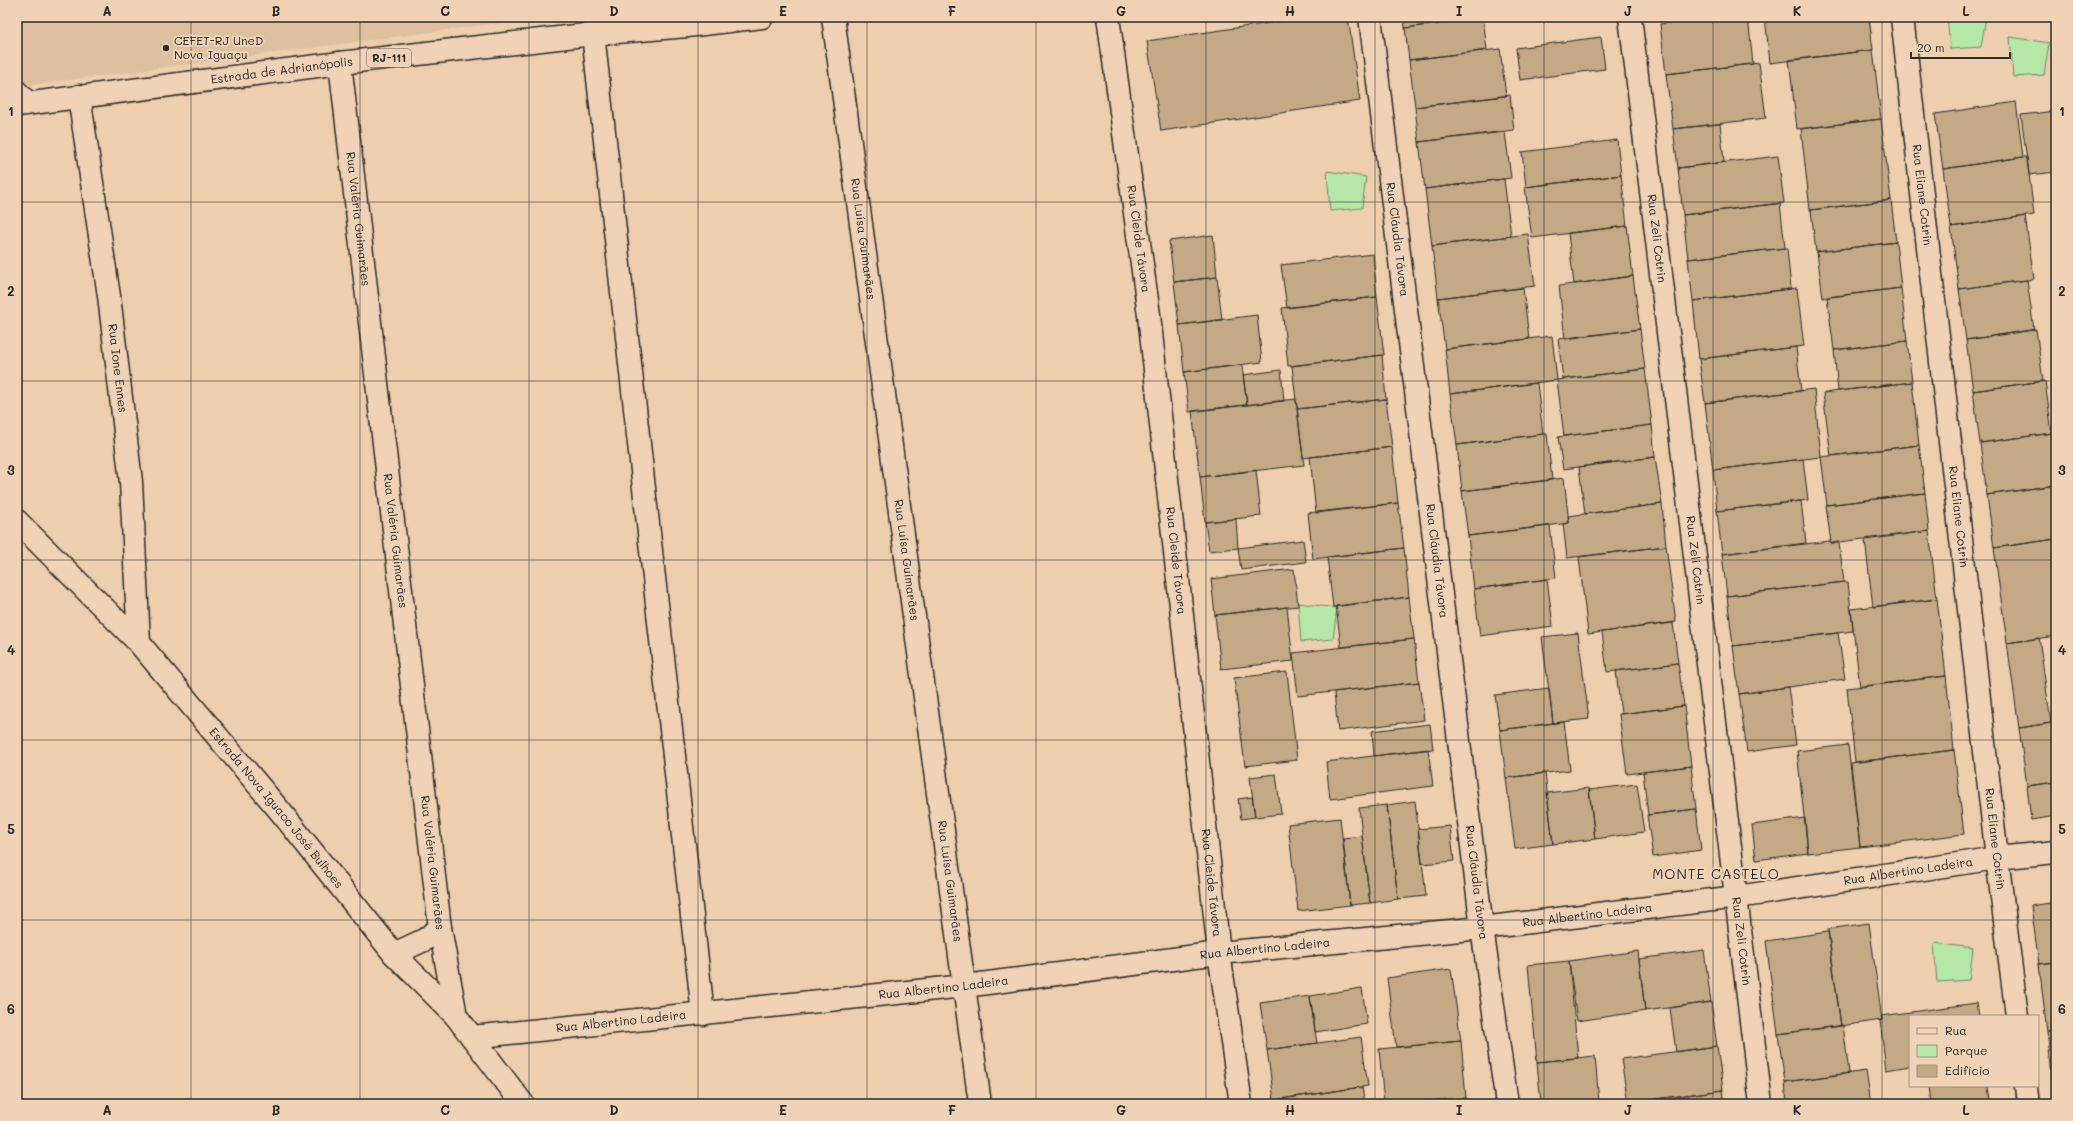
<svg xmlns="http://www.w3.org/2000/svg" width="2073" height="1121" viewBox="0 0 2073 1121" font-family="Mali,sans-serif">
	<rect width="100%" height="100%" fill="#edcfae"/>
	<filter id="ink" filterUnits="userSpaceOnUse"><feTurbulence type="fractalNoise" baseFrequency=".025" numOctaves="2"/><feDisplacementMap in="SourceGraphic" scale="8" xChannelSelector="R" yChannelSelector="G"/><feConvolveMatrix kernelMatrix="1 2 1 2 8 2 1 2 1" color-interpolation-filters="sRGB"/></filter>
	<g filter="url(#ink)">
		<path fill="#ddc19f" d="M17 17H546L17 87Z"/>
		<path fill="#b5e7a7" stroke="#708969" d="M1947 17H1986L1981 47 1950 49Z
			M2010 37 2049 43 2044 75 2013 77Z
			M1327 171 1366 177 1362 208 1330 211Z
			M1298 603 1337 608 1333 639 1301 642Z
			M1934 943 1973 948 1969 980 1937 982Z"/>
		<path fill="#c4aa84" stroke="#2b2b2b" d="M1310 17H1348L1360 101 1161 131 1147 41Z
			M1404 17H1489L1405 28Z
			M1719 17H1748L1753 64 1666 74 1660 24Z
			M1765 17H1869L1873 50 1770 63Z
			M1483 18 1487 50 1409 60 1405 28Z
			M1601 37 1605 69 1520 80 1516 48Z
			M1500 49 1506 96 1415 107 1409 60Z
			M1873 50 1881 119 1797 129 1789 60Z
			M1759 63 1766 118 1673 129 1666 74Z
			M1510 95 1514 130 1419 142 1415 107Z
			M2016 102 2023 157 1943 169 1935 114Z
			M2056 111V172L2029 175 2021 115Z
			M1881 119 1891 200 1810 210 1801 129Z
			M1720 124 1724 162 1678 168 1673 129Z
			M1505 132 1511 178 1425 189 1419 142Z
			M1617 140 1621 175 1526 187 1522 152Z
			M1778 156 1784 203 1683 215 1678 168Z
			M2023 157H2027L2034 215 1951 227 1943 169Z
			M1621 175 1627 226 1532 238 1525 187Z
			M1504 179 1511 236 1432 246 1425 189Z
			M1891 200 1896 242 1816 252 1811 210Z
			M1780 203 1785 248 1688 259 1683 215Z
			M2025 216 2034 279 1959 289 1951 227Z
			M1627 226 1633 276 1574 284 1568 233Z
			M1528 234 1535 286 1438 298 1432 246Z
			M1213 235 1217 277 1174 282 1169 241Z
			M1896 242 1901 288 1823 298 1817 252Z
			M1785 248H1787L1791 289 1693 301 1688 259Z
			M1373 254 1377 297 1287 308 1281 265Z
			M1633 276 1640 329 1565 339 1559 286Z
			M1217 277 1222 320 1179 325 1174 282Z
			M2027 280 2034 330 1966 340 1959 289Z
			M1523 288 1529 339 1445 349 1438 298Z
			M1797 288 1804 346 1699 359 1693 301Z
			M1901 288 1907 341 1834 350 1827 297Z
			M1377 297 1384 355 1288 366 1282 308Z
			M1257 315 1262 362 1184 372 1179 325Z
			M1640 329 1645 369 1563 379 1558 339Z
			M2036 329 2043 381 1973 391 1966 340Z
			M1552 336 1557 380 1450 394 1445 349Z
			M1907 341 1912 382 1838 391 1834 350Z
			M1796 347 1801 391 1705 403 1699 359Z
			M1382 355 1386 399 1297 409 1292 366Z
			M1242 365 1247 405 1189 412 1184 372Z
			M1645 369 1652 425 1564 436 1557 380Z
			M1281 370 1284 401 1247 405 1243 375Z
			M2043 381H2045L2052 433 1980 443 1973 391Z
			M1912 382 1919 445 1831 456 1823 393Z
			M1537 383 1543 434 1457 445 1450 394Z
			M1814 389 1821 457 1713 470 1705 403Z
			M1296 399 1304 465 1200 477 1192 411Z
			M1386 399 1392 447 1303 458 1297 409Z
			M1652 425 1655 457 1563 469 1558 437Z
			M2053 433 2056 453V485L1987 495 1980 443Z
			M1543 434H1547L1552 480 1462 491 1457 445Z
			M1919 445 1925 493 1827 505 1821 457Z
			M1392 447 1398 503 1316 513 1310 457Z
			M1655 457 1662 504 1585 514 1579 467Z
			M1803 459 1808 500 1717 511 1713 470Z
			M1256 470 1261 516 1205 522 1200 477Z
			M1564 478 1569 523 1468 536 1462 491Z
			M2056 485V539L1994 548 1987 495Z
			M1925 493 1929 531 1831 543 1826 505Z
			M1801 501 1806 543 1722 554 1717 511Z
			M1398 503 1404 548 1313 559 1308 513Z
			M1662 504 1666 546 1567 558 1563 524 1569 523 1568 516Z
			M1236 519 1238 548 1209 551 1205 522Z
			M1550 526 1556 578 1474 589 1468 536Z
			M1929 531 1937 599 1873 607 1865 540Z
			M2056 539V636L2007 643 1994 548Z
			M1303 540 1306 562 1241 570 1238 548Z
			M1830 541 1831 543H1839L1844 582 1727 596 1722 554Z
			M1666 546 1676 622 1588 634 1579 557Z
			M1404 548 1409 597 1333 607 1327 557Z
			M1294 569 1298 606 1215 615 1211 579Z
			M1547 579 1553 626 1480 636 1474 589Z
			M1844 582H1848L1853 631 1733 646 1727 596Z
			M1409 597 1414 639 1341 647 1336 606Z
			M1937 599 1946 676 1860 687 1851 609Z
			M1287 607 1293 661 1221 669 1215 615Z
			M1673 623 1678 663 1607 672 1602 632Z
			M1578 633 1589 719 1553 723 1542 637Z
			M1838 633 1845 679 1739 694 1733 646Z
			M2039 638 2051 723 2019 728 2007 643Z
			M1414 639 1419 682 1298 696 1293 653Z
			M1678 663 1684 706 1621 714 1616 671Z
			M1287 672 1297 760 1245 766 1234 678Z
			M1946 676 1954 750 1855 762 1847 688Z
			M1419 682 1424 720 1338 731 1334 692Z
			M1788 687 1796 745 1747 752 1739 694Z
			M1549 688 1553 723 1500 730 1495 695Z
			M1684 706 1691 766 1627 774 1619 714Z
			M1564 722 1570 770 1506 778 1500 730Z
			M2051 723H2056V782L2027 786 2019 728Z
			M1430 724 1433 749 1374 756 1372 731Z
			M1848 745 1860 847 1808 853 1797 751Z
			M1428 749 1433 786 1330 799 1326 762Z
			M1954 750 1964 834 1860 847 1851 763Z
			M1691 766 1696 809 1648 815 1643 772Z
			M1545 773 1553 844 1515 849 1506 778Z
			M1276 774 1281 814 1255 817 1250 777Z
			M2056 782V816L2031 820 2027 786Z
			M1637 784 1644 832 1595 839 1589 790Z
			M1589 788 1595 839 1553 844 1547 793Z
			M1252 797 1255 817 1241 819 1238 799Z
			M1415 801 1426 896 1398 899 1387 805Z
			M1387 805 1398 899 1370 903 1359 808Z
			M1696 809 1701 850 1653 857 1647 815Z
			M1340 818 1350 905 1298 911 1288 824Z
			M1805 818 1808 853 1756 860 1752 825Z
			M1450 826 1454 861 1422 864 1418 829Z
			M1362 836 1370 903 1350 905 1343 838Z
			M2056 902V962L2039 964 2031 906Z
			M1869 923 1882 1020 1841 1026 1828 929Z
			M1828 932 1841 1026 1778 1034 1766 941Z
			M1704 950 1711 1002 1645 1011 1639 959Z
			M1638 951 1645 1011 1577 1021 1569 961Z
			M1569 961 1578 1058 1537 1062 1528 965Z
			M2056 962V1031L2047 1032 2039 964Z
			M1451 969 1461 1041 1396 1047 1387 978Z
			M1362 988 1367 1024 1315 1032 1310 996Z
			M1310 996 1317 1043 1267 1050 1260 1003Z
			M1711 1002 1717 1046 1676 1052 1670 1008Z
			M1977 1003 1979 1016H1910V1066L1886 1070 1880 1020H1882L1881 1016Z
			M1843 1025 1849 1073 1785 1082 1778 1034Z
			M2056 1031V1100H2055L2047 1032Z
			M1361 1037 1368 1086 1274 1100 1267 1050Z
			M1461 1041 1466 1098 1384 1104 1379 1049Z
			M1717 1046 1723 1090 1628 1103 1621 1059Z
			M1595 1056 1599 1103 1541 1104 1537 1062Z
			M1866 1071 1871 1104H1787L1785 1082Z
			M1929 1086H1988L1990 1101 1967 1104H1931Z
			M1362 1087 1365 1104H1275L1274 1100Z
			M1723 1090 1725 1104H1619L1628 1103Z
			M1466 1098 1467 1104H1429Z"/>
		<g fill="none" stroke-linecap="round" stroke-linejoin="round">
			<g stroke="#2b2b2b" stroke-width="22">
				<path id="service" d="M17 90 30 103"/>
			</g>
			<g stroke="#2b2b2b" stroke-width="25">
				<g id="minor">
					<path id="s1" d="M833 17 980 1104"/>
					<path id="s2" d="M1108 17 1149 315 1219 953 1241 1104"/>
					<path id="s3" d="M1370 17 1482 928 1507 1104"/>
					<path id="s4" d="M1630 17 1761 1104"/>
					<path id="s5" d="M1902 17 1997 858 2017 1016"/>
					<path d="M593 34 703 1014"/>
					<path id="s6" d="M340 63 440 928 456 1016"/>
					<path id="s7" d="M79 96 109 296 131 482 139 643"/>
					<path id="s8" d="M17 521 139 643 280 811 394 954 456 1016 523 1104"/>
					<path d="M394 954 424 940 440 928"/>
					<path id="s9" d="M472 1037 965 986 1219 953 1482 928 1737 897 1997 858 2056 852"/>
					<path d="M2026 1086 2028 1104"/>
				</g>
			</g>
			<g stroke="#2b2b2b" stroke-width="25">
				<g id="primary">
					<path id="s10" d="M17 105 340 63 593 34 687 26 762 17"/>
				</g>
			</g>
			<use href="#service" stroke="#f0d3b7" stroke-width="19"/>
			<use href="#minor" stroke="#f0d3b7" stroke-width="22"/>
			<use href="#primary" stroke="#f0d3b7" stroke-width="22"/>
		</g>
	</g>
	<path fill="none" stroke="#2b2b2b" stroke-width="1" stroke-opacity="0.55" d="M191 17V1104M360 17V1104M529 17V1104M698 17V1104M867 17V1104M1036 17V1104M1206 17V1104M1375 17V1104M1544 17V1104M1713 17V1104M1882 17V1104M17 202H2056M17 381H2056M17 560H2056M17 740H2056M17 920H2056"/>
	<circle fill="#2b2b2b" stroke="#f0d3b7" stroke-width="1.5" cx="166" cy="48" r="4"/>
	<g text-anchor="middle" stroke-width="4" stroke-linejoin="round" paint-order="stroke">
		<rect fill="#f0d3b7" stroke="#665d55" stroke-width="1" x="367" y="49" width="44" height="18" rx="3"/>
		<g font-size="11" font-weight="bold" fill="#2b2b2b">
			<text x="389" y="62">RJ-111</text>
		</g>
		<g font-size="12" fill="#2b2b2b" stroke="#f0d3b7" text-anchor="start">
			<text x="174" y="45">CEFET-RJ UneD<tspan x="174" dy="14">Nova Iguaçu</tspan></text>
		</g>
		<g font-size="12" fill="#2b2b2b" stroke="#f0d3b7">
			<text dy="4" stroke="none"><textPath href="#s10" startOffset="267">Estrada de Adrianópolis</textPath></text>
			<text dy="4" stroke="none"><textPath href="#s5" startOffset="179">Rua Eliane Cotrin</textPath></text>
			<text dy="4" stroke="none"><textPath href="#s6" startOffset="157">Rua Valéria Guimarães</textPath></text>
			<text dy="4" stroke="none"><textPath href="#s1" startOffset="224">Rua Luísa Guimarães</textPath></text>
			<text dy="4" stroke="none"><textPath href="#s2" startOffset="224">Rua Cleide Távora</textPath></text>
			<text dy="4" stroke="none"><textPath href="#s3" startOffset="224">Rua Cláudia Távora</textPath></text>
			<text dy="4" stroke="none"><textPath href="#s4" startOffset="223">Rua Zeli Cotrin</textPath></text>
			<text dy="4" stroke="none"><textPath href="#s7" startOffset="275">Rua Ione Ennes</textPath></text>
			<text dy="4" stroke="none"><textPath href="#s5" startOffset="503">Rua Eliane Cotrin</textPath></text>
			<text dy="4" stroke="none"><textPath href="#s6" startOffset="481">Rua Valéria Guimarães</textPath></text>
			<text dy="4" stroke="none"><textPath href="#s1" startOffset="548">Rua Luísa Guimarães</textPath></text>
			<text dy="4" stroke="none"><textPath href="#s2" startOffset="548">Rua Cleide Távora</textPath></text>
			<text dy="4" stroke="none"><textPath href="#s4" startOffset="547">Rua Zeli Cotrin</textPath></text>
			<text dy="4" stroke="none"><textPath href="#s3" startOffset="548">Rua Cláudia Távora</textPath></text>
			<text dy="4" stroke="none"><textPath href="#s8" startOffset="387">Estrada Nova Iguaco José Bulhoes</textPath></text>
			<text dy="4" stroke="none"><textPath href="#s5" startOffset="827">Rua Eliane Cotrin</textPath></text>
			<text dy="4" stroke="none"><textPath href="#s6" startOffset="805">Rua Valéria Guimarães</textPath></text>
			<text dy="4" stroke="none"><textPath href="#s9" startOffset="1446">Rua Albertino Ladeira</textPath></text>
			<text dy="4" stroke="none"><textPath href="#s1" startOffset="872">Rua Luísa Guimarães</textPath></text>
			<text dy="4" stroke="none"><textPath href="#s2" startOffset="872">Rua Cleide Távora</textPath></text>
			<text dy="4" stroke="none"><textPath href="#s3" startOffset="872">Rua Cláudia Távora</textPath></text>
			<text dy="4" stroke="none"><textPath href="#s9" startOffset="1122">Rua Albertino Ladeira</textPath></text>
			<text dy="4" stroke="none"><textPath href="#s4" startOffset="931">Rua Zeli Cotrin</textPath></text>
			<text dy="4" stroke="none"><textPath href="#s9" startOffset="798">Rua Albertino Ladeira</textPath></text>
			<text dy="4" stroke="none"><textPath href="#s9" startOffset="474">Rua Albertino Ladeira</textPath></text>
			<text dy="4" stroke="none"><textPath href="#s9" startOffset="150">Rua Albertino Ladeira</textPath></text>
		</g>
		<g font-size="14" letter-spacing="1" fill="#2b2b2b" stroke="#f0d3b7">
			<text x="1716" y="879">MONTE CASTELO</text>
		</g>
	</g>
	<rect width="2073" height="1121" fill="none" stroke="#f0d3b7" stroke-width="44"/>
	<rect x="1909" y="1015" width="130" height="72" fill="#f0d3b7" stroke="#a1907f"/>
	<rect x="1917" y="1028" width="20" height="6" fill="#f0d3b7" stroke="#a1907f"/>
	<text x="1945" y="1035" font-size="12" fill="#2b2b2b">Rua</text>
	<rect x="1917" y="1045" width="20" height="12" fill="#b5e7a7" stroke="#a1907f"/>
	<text x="1945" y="1055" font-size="12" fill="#2b2b2b">Parque</text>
	<rect x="1917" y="1065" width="20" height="12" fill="#c4aa84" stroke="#a1907f"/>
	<text x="1945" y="1075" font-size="12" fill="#2b2b2b">Edifício</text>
	<path d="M1911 52v6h99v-6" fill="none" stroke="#2b2b2b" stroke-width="2"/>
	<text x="1917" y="52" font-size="12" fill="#2b2b2b" stroke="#f0d3b7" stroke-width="3" paint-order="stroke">20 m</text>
	<rect x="22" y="22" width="2029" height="1077" fill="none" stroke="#2b2b2b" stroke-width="1.5"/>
	<g font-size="13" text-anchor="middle" font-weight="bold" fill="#2b2b2b">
		<text x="107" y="16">A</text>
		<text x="276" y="16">B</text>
		<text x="445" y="16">C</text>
		<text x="614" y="16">D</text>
		<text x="783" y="16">E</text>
		<text x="952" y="16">F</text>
		<text x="1121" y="16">G</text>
		<text x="1290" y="16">H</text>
		<text x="1459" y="16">I</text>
		<text x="1628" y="16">J</text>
		<text x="1797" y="16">K</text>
		<text x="1966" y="16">L</text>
		<text x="11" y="116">1</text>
		<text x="2062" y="116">1</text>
		<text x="11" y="296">2</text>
		<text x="2062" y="296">2</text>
		<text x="11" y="475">3</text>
		<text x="2062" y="475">3</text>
		<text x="11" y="655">4</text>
		<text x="2062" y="655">4</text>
		<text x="11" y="834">5</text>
		<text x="2062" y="834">5</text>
		<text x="11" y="1014">6</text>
		<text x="2062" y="1014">6</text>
		<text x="107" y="1115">A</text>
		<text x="276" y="1115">B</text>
		<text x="445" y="1115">C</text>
		<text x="614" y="1115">D</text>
		<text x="783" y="1115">E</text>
		<text x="952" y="1115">F</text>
		<text x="1121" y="1115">G</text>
		<text x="1290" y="1115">H</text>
		<text x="1459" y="1115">I</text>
		<text x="1628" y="1115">J</text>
		<text x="1797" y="1115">K</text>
		<text x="1966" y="1115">L</text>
	</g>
</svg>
